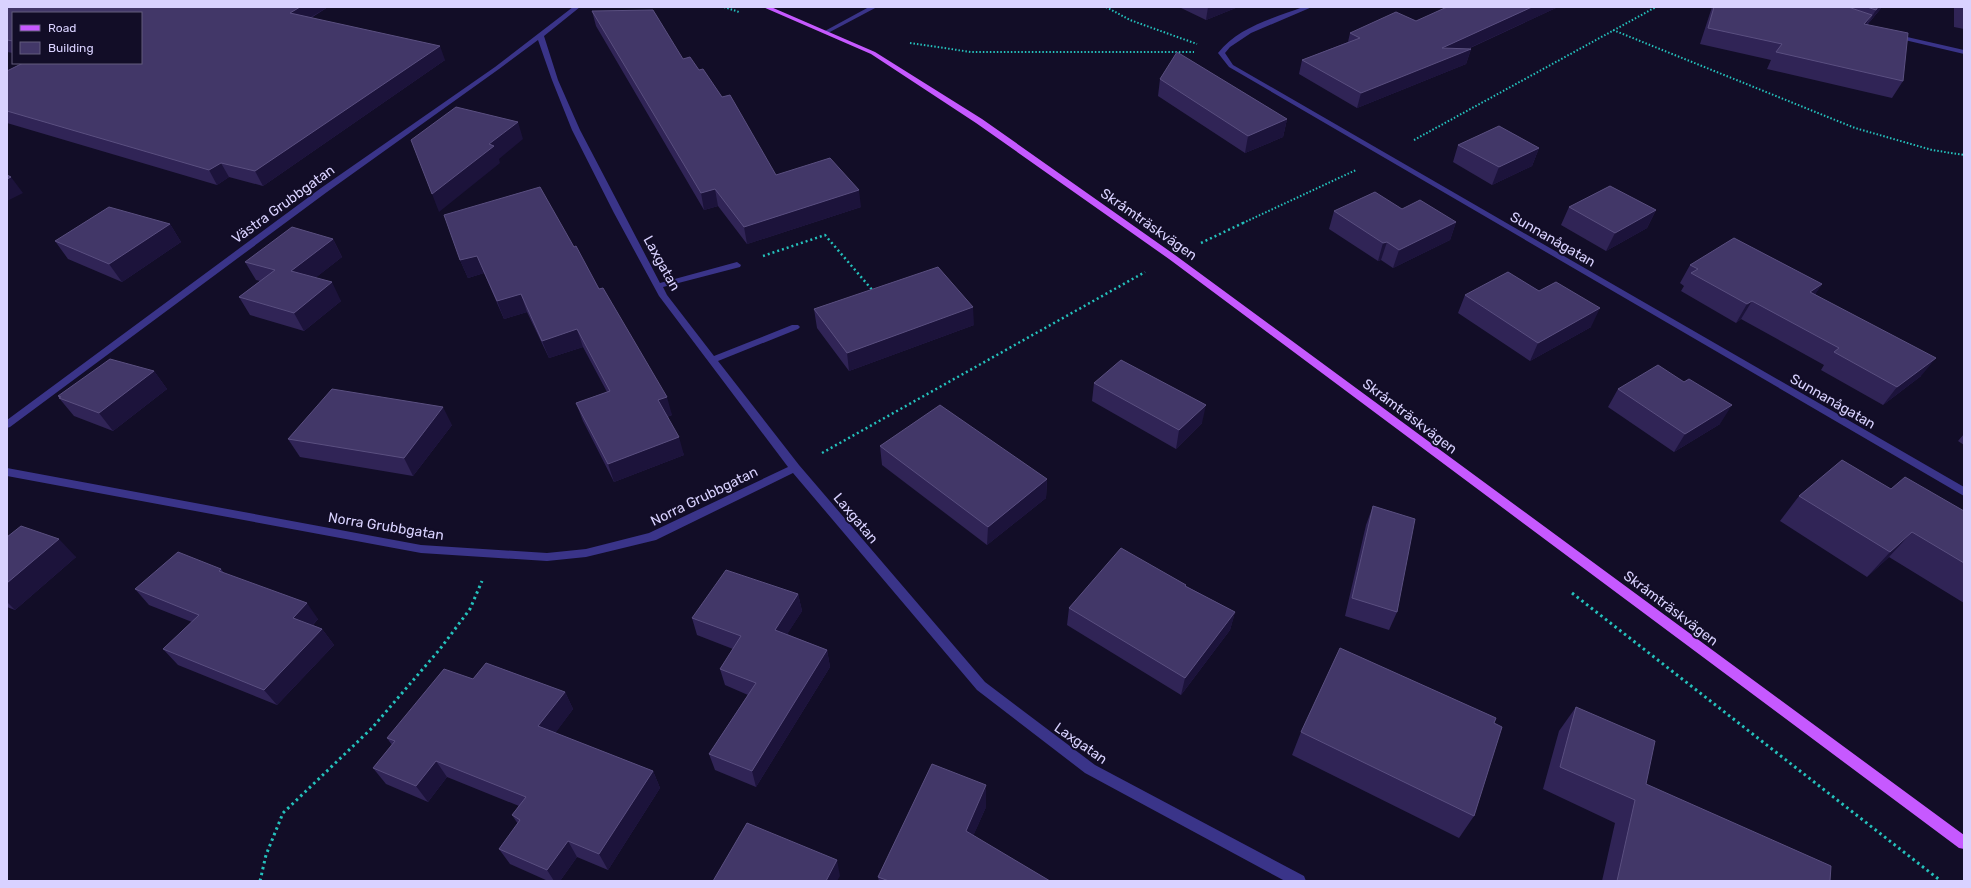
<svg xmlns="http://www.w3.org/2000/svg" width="1971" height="888" viewBox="0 0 1971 888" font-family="Rubik,sans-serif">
	<rect width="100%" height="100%" fill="#120d27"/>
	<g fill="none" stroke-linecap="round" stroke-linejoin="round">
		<path stroke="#25c1bc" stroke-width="2" stroke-dasharray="1.5 2" stroke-linecap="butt" d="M724 7 739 12
			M1106 7 1130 20 1197 44
			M1613 30 1855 128 1932 150 1964 155
			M910 43 971 52H1194
			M1414 140 1656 7
			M1243 223 1356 170"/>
		<path stroke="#25c1bc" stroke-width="2.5" stroke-dasharray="2 3" stroke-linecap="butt" d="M1201 243 1245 222
			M763 256 825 235 874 292
			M822 453 1145 272"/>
		<path stroke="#25c1bc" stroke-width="3" stroke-dasharray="2.5 3.5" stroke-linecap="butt" d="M1572 593 1941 881
			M260 881 266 855 283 813 372 728 440 649 470 609 482 581"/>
		<path fill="#3a3489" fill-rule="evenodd" d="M573 7H580L544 36 558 80 580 130 660 283 737 262 741 265 740 267 663 287 667 295 714 356 792 325H798L800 327 798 329 718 361 799 465 985 682 1095 765 1304 876 1306 881H1285L1085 773 977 690 793 473 656 540 586 557 547 561 421 553 7 476V468L421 545 547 553 586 549 649 533 788 467 659 296 614 213 572 130 552 80 538 40 499 69 327 192 10 427 7 428V420L321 188 495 67Z
			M869 7H877L828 33 823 32Z
			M1303 7H1312L1251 33 1230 47 1225 53 1233 65 1964 487V496L1229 67 1218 53C1238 27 1274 18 1303 7Z
			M1894 34 1964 50V54L1892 37 1891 36Z"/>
		<path fill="#c659ff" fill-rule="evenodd" d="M763 7H771L875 52 982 119 1175 255 1964 835V849L1959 848 1169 259 976 123 871 54Z"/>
	</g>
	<path fill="#302456" d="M7 7H328L311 18 445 60 263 186 229 177 217 185 7 123V71L141 63 13 13V53L7 52Z
		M1179 7H1238L1206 20Z
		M1558 7 1468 49H1471L1466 64 1357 108 1299 74 1302 60 1348 42 1350 33 1416 21Z
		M1712 7H1882L1868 24 1903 81 1892 98 1767 69 1771 60 1700 44Z
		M1954 7H1964V29L1954 27Z
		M592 11 683 59 699 70 776 175 861 207 747 244 718 206 704 210 596 26Z
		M1160 79 1287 119 1283 137 1245 153 1158 96Z
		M1458 145 1539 148 1532 166 1492 185 1453 162Z
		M1569 207 1656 210 1647 228 1606 251 1561 225Z
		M1402 209 1456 222 1450 240 1393 268 1381 260 1378 261 1329 229 1334 211Z
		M170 224 181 242 122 282 68 259 55 241Z
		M333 239 342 257 315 278 341 301 304 331 250 315 239 297 260 281 256 280 245 262Z
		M574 247 599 289 672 415 667 417 684 455 614 482 583 421 576 403 607 392 583 347 549 358 527 312 504 319 484 273 468 278 460 260Z
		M1690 265 1822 284 1815 294 1921 376 1883 405 1821 370 1824 365 1741 319 1736 323 1681 291 1684 286 1680 283Z
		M1465 295 1591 327 1530 361 1458 313Z
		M814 309 974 325 849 371 817 328Z
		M154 371 167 389 113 431 74 416 59 398 58 396Z
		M1094 383 1202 423 1176 449 1092 401Z
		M1618 389 1720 424 1674 452 1608 407Z
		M452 425 413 476 300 457 288 439Z
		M1964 434V445L1958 441Z
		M880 446 1047 479 1046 498 987 545 882 465Z
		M1891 489 1964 511V603L1889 557 1867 577 1780 521 1799 496Z
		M1373 506 1397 612 1389 630 1345 616 1366 525Z
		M7 537 76 557 15 610 7 607Z
		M221 569 224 573 318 619 313 625 322 629 334 645 277 705 178 665 163 649 192 622 149 605 135 589Z
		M1186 586 1235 612 1230 630 1181 695 1067 625 1069 608Z
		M798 594 802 611 787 634 827 650 830 667 756 787 715 770 709 754 748 695 725 685 720 669 733 649 697 635 692 618Z
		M473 679 565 692 573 709 555 733 653 771 660 788 608 870 577 857 560 881H548L510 864 499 849 518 824 512 815 519 806 447 777 428 802 386 784 373 768 392 745 387 738Z
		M1576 707 1646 784 1830 881H1602L1615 823 1543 789 1559 731Z
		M1494 723 1474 816 1459 838 1292 755 1301 732Z
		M986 807 973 836 1050 881H879L878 877Z"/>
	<path fill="#1c133b" d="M300 7H328L296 26 290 13Z
		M1208 7H1238L1206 20Z
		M1532 7H1558L1452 56 1471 49 1466 64 1357 108 1361 93 1442 48Z
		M1878 7H1882L1866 26 1876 10Z
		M1872 15 1862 31 1864 24Z
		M440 46 445 60 263 186 255 171Z
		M1287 119 1283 137 1245 153 1248 136Z
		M518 122 523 139 499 159 500 163 439 212 432 194 489 144Z
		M1539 148 1532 166 1492 185 1499 167Z
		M221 163 229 177 217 185 209 170Z
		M11 177 23 193 7 201V179Z
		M715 189 718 206 704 210 701 193Z
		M859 190 861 207 747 244 744 227Z
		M1656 210 1647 228 1606 251 1615 233Z
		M1456 222 1450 240 1393 268 1399 250Z
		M170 224 181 242 122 282 109 264Z
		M333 239 342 257 300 290 291 271Z
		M1387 242 1381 260 1378 261 1383 243Z
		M477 256 484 273 468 278 460 260Z
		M332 282 341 301 304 331 294 313Z
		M1822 284 1810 302V292Z
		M521 294 527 312 504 319 497 301Z
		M1752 301 1741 319 1736 323 1747 304Z
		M973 307 974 325 849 371 847 353Z
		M1600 308 1591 327 1530 361 1538 343Z
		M577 329 583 347 549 358 542 341Z
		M1936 358 1921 376 1883 405 1897 387Z
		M154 371 167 389 113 431 99 413Z
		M667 397 672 415 663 418 658 400Z
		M1206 405 1202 423 1176 449 1179 430Z
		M1732 405 1720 424 1674 452 1685 434Z
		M443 407 452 425 413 476 404 458Z
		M679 437 684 455 614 482 608 464Z
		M1047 479 1046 498 987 545 988 527Z
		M1912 532 1889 557 1867 577 1890 552Z
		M59 539 76 557 15 610 7 602V583Z
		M798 594 802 611 779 647 775 630Z
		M307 603 318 619 305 633 293 618Z
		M1235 612 1230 630 1181 695 1185 678Z
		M322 629 334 645 277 705 264 690Z
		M827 650 830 667 756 787 752 771Z
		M565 692 573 709 548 743 538 726Z
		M436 761 447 777 428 802 416 786Z
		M653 771 660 788 608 870 599 854Z
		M986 785V807L966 852V831Z
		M568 841 577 857 560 881H554L547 870Z
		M837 860 840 876 837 881H826Z"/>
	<path fill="#423768" stroke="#5a4f80" d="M7 7H300L290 13 440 46 255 171 221 163 209 170 7 111V71L23 63H141V13H13V41L7 40Z
		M1447 7H1532L1442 48 1471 49 1361 93 1302 60 1360 38 1350 33 1396 12 1416 21Z
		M1714 7H1848L1872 15 1864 24 1908 33 1903 81 1776 52 1782 44 1708 28Z
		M1867 7H1878L1876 10Z
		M653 10 683 59 690 57 699 70 703 69 722 97 730 95 776 175 830 158 859 190 744 227 715 189 701 193 592 11Z
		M1177 52 1287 119 1248 136 1160 79Z
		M456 107 518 122 489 144 494 146 432 194 411 140Z
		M1499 126 1539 148 1499 167 1458 145Z
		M7 175 11 177 7 179Z
		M1610 186 1656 210 1615 233 1569 207Z
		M540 187 574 247 576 246 599 289 603 288 667 397 658 400 679 437 608 464 576 403 610 391 577 329 542 341 521 294 497 301 477 256 460 260 444 215Z
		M1375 192 1402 209 1420 200 1456 222 1399 250 1387 242 1383 243 1334 211Z
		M109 207 170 224 109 264 55 241Z
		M292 227 333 239 291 271 332 282 294 313 239 297 275 270 245 262Z
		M1734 238 1822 284 1810 292 1936 358 1897 387 1834 352 1839 348 1752 301 1747 304 1691 273 1698 269 1690 265Z
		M938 267 973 307 847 353 814 309Z
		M1508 272 1539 291 1556 282 1600 308 1538 343 1465 295Z
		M110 359 154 371 99 413 59 398 61 397 58 396Z
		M1121 360 1206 405 1179 430 1094 383Z
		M1658 365 1684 382 1689 379 1732 405 1685 434 1618 389Z
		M332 389 443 407 404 458 288 439Z
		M940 405 1047 479 988 527 880 446Z
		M1842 460 1891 489 1905 477 1964 511V563L1912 532 1890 552 1799 496Z
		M1373 506 1415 519 1397 612 1352 598Z
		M21 526 59 539 7 583V537Z
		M1121 548 1186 585 1185 586 1235 612 1185 678 1069 608Z
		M178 552 221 569 219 571 307 603 293 618 322 629 264 690 163 649 199 615 135 589Z
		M726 570 798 594 775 630 827 650 752 771 709 754 756 683 720 669 741 636 692 618Z
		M1340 648 1496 718 1494 723 1502 727 1474 816 1301 732Z
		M486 663 565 692 538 726 653 771 599 854 568 841 547 870 499 849 520 820 512 815 526 797 436 761 416 786 373 768 395 741 387 738 444 669 473 679Z
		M1576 707 1655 741 1646 784 1831 866 1830 881H1617L1635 800 1560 767Z
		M932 764 986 785 966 831 1050 881H889L878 877Z
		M747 823 837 860 826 881H713Z"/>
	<g text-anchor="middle" stroke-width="4" stroke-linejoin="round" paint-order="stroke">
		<g font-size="14" fill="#d9d2ff" stroke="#120d27">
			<text transform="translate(283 204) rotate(-36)" y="5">Västra Grubbgatan</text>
			<text transform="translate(1149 224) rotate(35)" y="5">Skråmträskvägen</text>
			<text transform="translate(1553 239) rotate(30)" y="5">Sunnanågatan</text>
			<text transform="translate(662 263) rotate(61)" y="5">Laxgatan</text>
			<text transform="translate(1833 401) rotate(30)" y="5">Sunnanågatan</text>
			<text transform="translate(1410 416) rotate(37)" y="5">Skråmträskvägen</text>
			<text transform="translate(704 496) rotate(-26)" y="5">Norra Grubbgatan</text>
			<text transform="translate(856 518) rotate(50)" y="5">Laxgatan</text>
			<text transform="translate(386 526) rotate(9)" y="5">Norra Grubbgatan</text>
			<text transform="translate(1671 608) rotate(37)" y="5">Skråmträskvägen</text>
			<text transform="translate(1081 743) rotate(35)" y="5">Laxgatan</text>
		</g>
	</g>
	<rect width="1971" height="888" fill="none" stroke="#d9d2ff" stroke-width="16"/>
	<rect x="12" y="12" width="130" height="52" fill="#120d27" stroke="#625c7d"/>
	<rect x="20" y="25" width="20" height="6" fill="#c659ff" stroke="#625c7d"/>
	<text x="48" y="32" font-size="12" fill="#d9d2ff">Road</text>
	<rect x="20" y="42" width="20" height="12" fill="#423768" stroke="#625c7d"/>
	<text x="48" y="52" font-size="12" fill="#d9d2ff">Building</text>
</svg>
